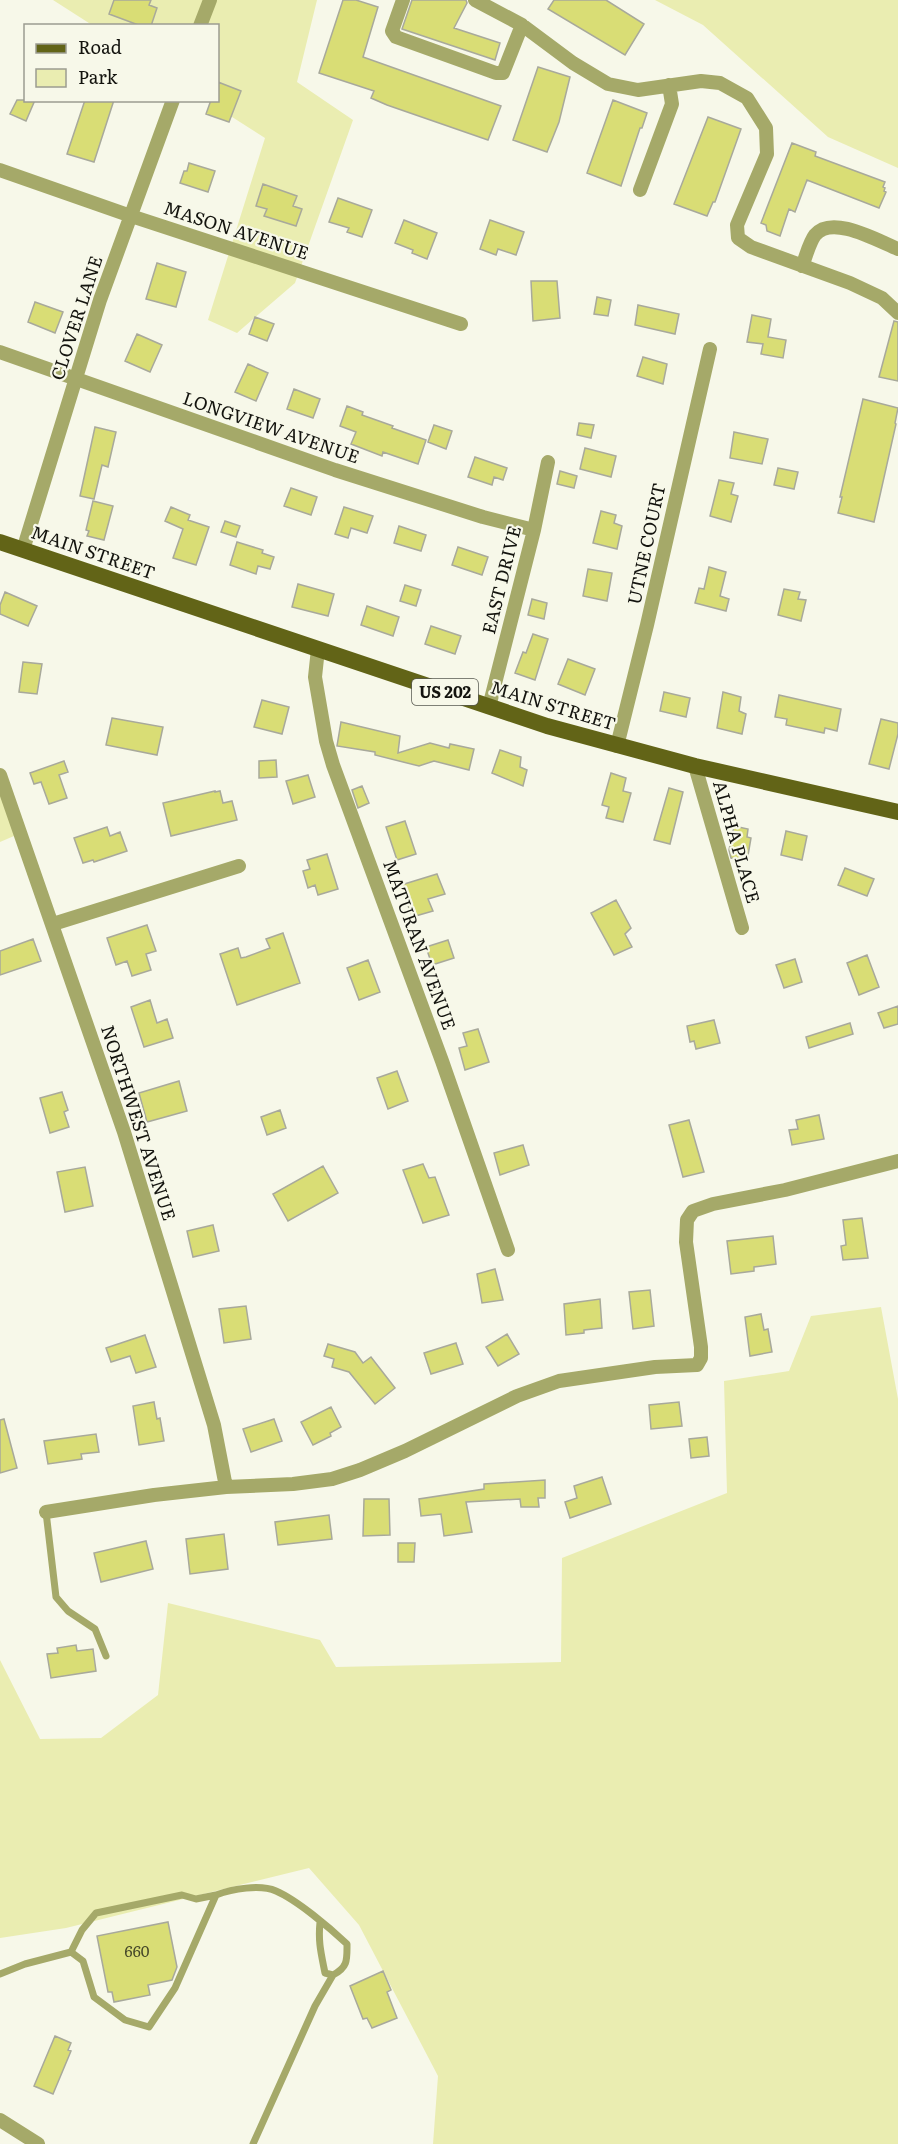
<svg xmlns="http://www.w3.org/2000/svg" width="898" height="2144" viewBox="0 0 898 2144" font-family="Literata,serif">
	<rect width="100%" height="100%" fill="#f7f8e9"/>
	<path fill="#eaedb1" d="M53 0H317L297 82 353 120 295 283 237 333 208 320 265 138 207 101 218 100V26L92 25Z
		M655 0H898V168L828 137 703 25Z
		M0 773 21 833 0 842Z
		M881 1307 898 1399V2144H433L438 2076 359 1925 309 1868 66 1928 0 1938V1660L40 1739 101 1738 158 1695 168 1603 320 1640 336 1667 561 1662 562 1558 727 1493 724 1381 789 1371 811 1316Z"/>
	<path fill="#d9dd75" stroke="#a8a99b" stroke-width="1.5" d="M114 0H151L149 5 157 8 151 26H141L109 14Z
		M343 0H356L378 7 363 57 501 106 488 140 387 105 371 98 374 91 319 73Z
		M412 0H466L467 3 454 28 500 43 495 60 402 29Z
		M554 0H606L644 24 625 55 548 9Z
		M538 67 570 77 559 122 547 152 513 140Z
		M218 82 241 91 229 122 206 114 211 100H218Z
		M17 100H35L26 121 10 114Z
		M85 100H114L94 162 67 154Z
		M613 100 647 113 642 128H640L621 186 587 173Z
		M708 117 741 129 715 202H713L707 216 674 204Z
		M792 143 816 152 815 156 885 182 883 187 885 188 884 191 886 192 879 208 807 180 795 212 789 209 780 236 767 231 766 225 761 223Z
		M189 163 215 171 208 192 180 183 184 171H187Z
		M263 184 297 196 293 206 302 209 296 226 264 216 267 209 256 206Z
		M338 198 372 210 362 237 347 232 349 228 329 222Z
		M404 220 437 233 427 259 412 253 413 250 395 243Z
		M490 220 524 232 516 255 498 249 496 255 480 249Z
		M157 263 186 272 176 307 146 299Z
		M531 281H557L560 318 533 321Z
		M597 297 611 300 608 316 594 314Z
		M35 302 63 312 55 333 28 322Z
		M638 305 679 314 675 334 635 325Z
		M752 315 771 319 768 337 786 340 783 358 761 354 763 344 747 342Z
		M255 317 274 324 267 341 249 334Z
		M894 321 898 322V381L879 377Z
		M137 334 162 345 150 372 125 361Z
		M643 357 667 364 663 384 637 376Z
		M248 364 268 373 256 401 235 392Z
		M294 389 320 399 313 418 287 409Z
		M863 399 898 408 895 423 896 424 874 522 838 513 842 497H840Z
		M347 406 363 412 362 415 393 426 392 428 426 440 418 464 383 452 382 456 351 444 356 432 340 426Z
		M579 423 594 425 591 438 577 435Z
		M434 425 452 431 446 449 428 442Z
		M95 427 116 432 108 467 102 465 94 499 80 496Z
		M734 432 768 439 762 464 730 458Z
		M585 448 616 456 611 477 580 469Z
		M475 457 507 468 503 480 494 477 492 485 468 477Z
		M778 468 798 472 794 489 774 485Z
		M560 471 577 476 574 488 557 484Z
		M719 480 734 483 731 494 738 496 731 522 710 516Z
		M291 488 317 497 311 515 284 506Z
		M93 501 113 506 104 540 87 536 89 531 86 530Z
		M171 507 190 515 188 520 209 527 196 565 173 558 183 529 165 521Z
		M344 507 373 516 367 533 351 528 348 538 335 534Z
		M601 511 616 515 614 523 622 526 617 549 593 543Z
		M225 521 240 526 236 537 221 532Z
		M399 526 426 535 421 551 394 543Z
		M237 542 263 550 262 553 274 557 270 569 258 566 256 574 230 565Z
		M458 547 488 557 482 575 452 565Z
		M709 567 726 572 720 596 729 599 726 611 695 603 699 588 704 589Z
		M588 569 612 573 607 601 583 596Z
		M298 584 334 594 328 616 292 607Z
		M405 585 421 590 416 606 400 601Z
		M784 589 800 592 798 599 806 600 801 621 778 615Z
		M5 592 37 606 28 626 0 614V605Z
		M532 599 547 603 544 619 528 615Z
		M367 606 399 617 393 636 361 625Z
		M431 626 461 636 455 654 425 644Z
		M533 634 548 639 535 680 515 673 523 652 526 653Z
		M568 659 595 669 585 695 558 684Z
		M23 662 42 664 37 694 19 692Z
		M664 692 690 698 686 717 660 711Z
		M723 692 741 697 739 711 746 714 742 734 717 728Z
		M779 695 841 709 837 731 825 728 824 733 786 725 787 719 775 717Z
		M262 700 289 707 282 734 254 727Z
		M112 718 163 727 157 755 106 745Z
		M881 719 898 723V734L889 769 869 764Z
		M341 722 400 736 398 753 430 743 449 748 450 744 474 749 469 770 434 761 419 766 375 755V752L337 746Z
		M500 750 521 757 520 767 527 770 523 786 492 773Z
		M276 760 277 777 259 778V761Z
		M64 761 68 772 59 775 67 798 49 804 41 782 34 784 30 773Z
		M611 773 626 778 623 791 631 793 623 822 606 818 609 807 602 805Z
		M308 775 315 797 293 804 286 781Z
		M362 786 369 803 358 808 352 790Z
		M669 788 683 792 670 844 654 840Z
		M215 791V792L220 791 223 803 232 801 237 820 171 836 163 803Z
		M405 821 416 854 397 860 386 827Z
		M734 826 748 829 747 837 751 838 747 861 731 858 729 850Z
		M107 827 110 836 120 832 127 851 94 862 93 860 83 863 74 838Z
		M786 831 807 836 802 860 781 855Z
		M327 854 338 889 318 895 315 885 308 888 303 871 310 869 307 860Z
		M845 868 874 879 867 896 838 885Z
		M437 874 445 894 428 899 433 911 412 917 401 885Z
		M616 900 631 928 625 934 632 947 614 955 591 913Z
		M147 925 156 951 146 954 151 970 132 976 127 961 116 965 107 938Z
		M283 933 300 983 237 1005 220 954 238 948 241 958 246 957 270 948 266 939Z
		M33 939 41 961 0 975V951Z
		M448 940 454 958 432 965 426 947Z
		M867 955 879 987 859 995 847 963Z
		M795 959 802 982 784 988 776 965Z
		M368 960 380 992 359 1000 347 968Z
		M150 1000 157 1023 167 1019 173 1038 144 1047 131 1007Z
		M898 1006V1024L884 1028 878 1013Z
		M714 1020 720 1043 696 1049 694 1041 690 1042 687 1026Z
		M850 1023 853 1034 809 1048 806 1037Z
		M478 1029 489 1062 465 1070 459 1048 467 1046 463 1033Z
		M397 1071 408 1101 388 1109 377 1078Z
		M179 1081 187 1111 147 1122 139 1093Z
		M62 1092 68 1110 64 1112 69 1127 50 1133 40 1098Z
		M280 1110 286 1128 267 1135 261 1117Z
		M819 1115 824 1139 792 1145 789 1130 798 1129 796 1120Z
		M689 1120 704 1172 683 1177 669 1125Z
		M523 1145 529 1165 500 1175 494 1153Z
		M423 1164 429 1178 435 1177 449 1215 423 1223 403 1170Z
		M323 1166 338 1193 288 1221 273 1194Z
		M85 1167 93 1206 65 1212 57 1172Z
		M862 1218 868 1258 843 1260 841 1246 846 1245 843 1220Z
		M213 1225 219 1251 193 1257 187 1231Z
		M773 1236 776 1264 754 1267V1271L731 1274 727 1241Z
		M495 1269 503 1300 482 1303 477 1274Z
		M650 1290 654 1326 633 1329 629 1292Z
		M600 1299 602 1328 584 1330V1333L566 1335 564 1304Z
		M246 1306 251 1339 224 1343 219 1309Z
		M761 1314 764 1330 768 1329 772 1352 750 1356 745 1317Z
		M507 1334 519 1354 498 1366 486 1347Z
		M145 1335 156 1367 136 1373 130 1356 111 1362 106 1348Z
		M456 1343 463 1364 431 1374 424 1353Z
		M328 1344 355 1352 363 1363 371 1357 395 1388 375 1404 349 1372 332 1367 334 1359 324 1356Z
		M154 1402 157 1419 160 1418 164 1441 139 1445 133 1406Z
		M679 1402 682 1426 651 1429 649 1405Z
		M331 1407 341 1427 330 1433 331 1436 313 1445 301 1422Z
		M4 1419 17 1468 0 1473V1420Z
		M274 1419 282 1441 251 1452 243 1429Z
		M96 1434 99 1452 81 1454 82 1459 48 1464 44 1441Z
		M707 1437 709 1456 691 1458 689 1439Z
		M602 1477 611 1504 570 1518 565 1502 577 1498 574 1486Z
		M545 1480V1498H538L539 1507H521L520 1499 466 1502 472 1532 444 1536 441 1514 421 1516 419 1499 484 1489V1484Z
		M364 1499H389L390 1535 363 1536Z
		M329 1515 332 1539 278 1545 275 1522Z
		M224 1534 228 1569 190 1574 186 1539Z
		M146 1541 153 1569 101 1582 94 1553Z
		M398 1543H415L414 1562H398Z
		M76 1645 77 1651 93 1649 96 1671 51 1678 47 1654 58 1653 57 1648Z
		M168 1922 177 1967 172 1980 148 1985 150 1995 114 2002 112 1992H108L97 1936Z
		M383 1971 391 1990 387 1992 397 2018 372 2028 367 2018 363 2019 350 1986Z
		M55 2036 71 2043 68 2050 71 2051 53 2094 34 2086Z"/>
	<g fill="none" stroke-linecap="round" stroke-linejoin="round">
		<path stroke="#a5a969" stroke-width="7" d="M46 1512 56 1597 68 1611 95 1629 106 1656
			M71 1952 82 1930 96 1913 182 1895 196 1899 216 1895
			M0 1974 25 1964 71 1952 83 1961 94 1997 125 2020 149 2027 175 1988 216 1895C232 1889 260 1884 276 1891 297 1900 330 1928 347 1944 347 1960 348 1967 333 1975L325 1973C321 1953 318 1942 320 1922
			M253 2144 315 2006 333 1975"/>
		<path stroke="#a5a969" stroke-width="14" d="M403 0 392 31 396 37 496 73H503L522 25
			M475 0 522 25 573 63 608 84 638 90 701 81 720 83 747 98 766 128 767 154 737 225 738 238 751 247 850 283 882 298 898 313
			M200 26 210 0
			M0 170 131 216 461 324
			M640 190 672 104 669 85
			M802 266C806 257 809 243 815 235 832 214 878 241 898 249
			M0 352 335 470 483 517 534 530
			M23 550 100 300 173 100
			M318 649 315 677 326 741 333 765 442 1061 508 1250
			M489 707 534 530 548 462
			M617 746 647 625 710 349
			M695 766 742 928
			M0 775 124 1132 214 1425 226 1487
			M53 924 239 866
			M46 1512 154 1495 226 1487 293 1484 332 1479 360 1470 405 1451 517 1396 559 1381 655 1367 697 1365 701 1358V1347L686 1242 687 1220 693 1211 713 1204 785 1190 898 1161
			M0 2120 38 2144"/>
		<path stroke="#626417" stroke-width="16" d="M0 542 547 726 695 766 898 812"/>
	</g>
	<g text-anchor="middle" stroke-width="4.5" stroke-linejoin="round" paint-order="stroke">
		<g font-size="15" fill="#444628">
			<text x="137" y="1957">660</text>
		</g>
		<rect fill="#f7f8e9" stroke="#575850" stroke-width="1.5" x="412" y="679" width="66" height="26" rx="4.5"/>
		<g font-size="16" font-weight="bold" fill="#13130e">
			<text x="445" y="698">US 202</text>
		</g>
		<g font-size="18" fill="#13130e" stroke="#f7f8e9">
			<text transform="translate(236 231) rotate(18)" y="6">MASON AVENUE</text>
			<text transform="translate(77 318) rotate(-72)" y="6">CLOVER LANE</text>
			<text transform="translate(271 428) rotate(19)" y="6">LONGVIEW AVENUE</text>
			<text transform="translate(647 544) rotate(-78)" y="6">UTNE COURT</text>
			<text transform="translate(93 553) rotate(19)" y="6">MAIN STREET</text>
			<text transform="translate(502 580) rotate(-76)" y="6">EAST DRIVE</text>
			<text transform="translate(553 706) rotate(17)" y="6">MAIN STREET</text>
			<text transform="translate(736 842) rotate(74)" y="6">ALPHA PLACE</text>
			<text transform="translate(419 945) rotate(70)" y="6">MATURAN AVENUE</text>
			<text transform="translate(138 1123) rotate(72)" y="6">NORTHWEST AVENUE</text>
		</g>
	</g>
	<rect x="24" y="24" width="195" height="78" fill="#f7f8e9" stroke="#9c9c91" stroke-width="1.5"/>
	<rect x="36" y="44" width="30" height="9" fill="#626417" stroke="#9c9c91" stroke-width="1.5"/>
	<text x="78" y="54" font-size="18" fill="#13130e">Road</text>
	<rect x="36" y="69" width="30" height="18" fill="#eaedb1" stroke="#9c9c91" stroke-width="1.5"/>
	<text x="78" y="84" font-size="18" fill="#13130e">Park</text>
</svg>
